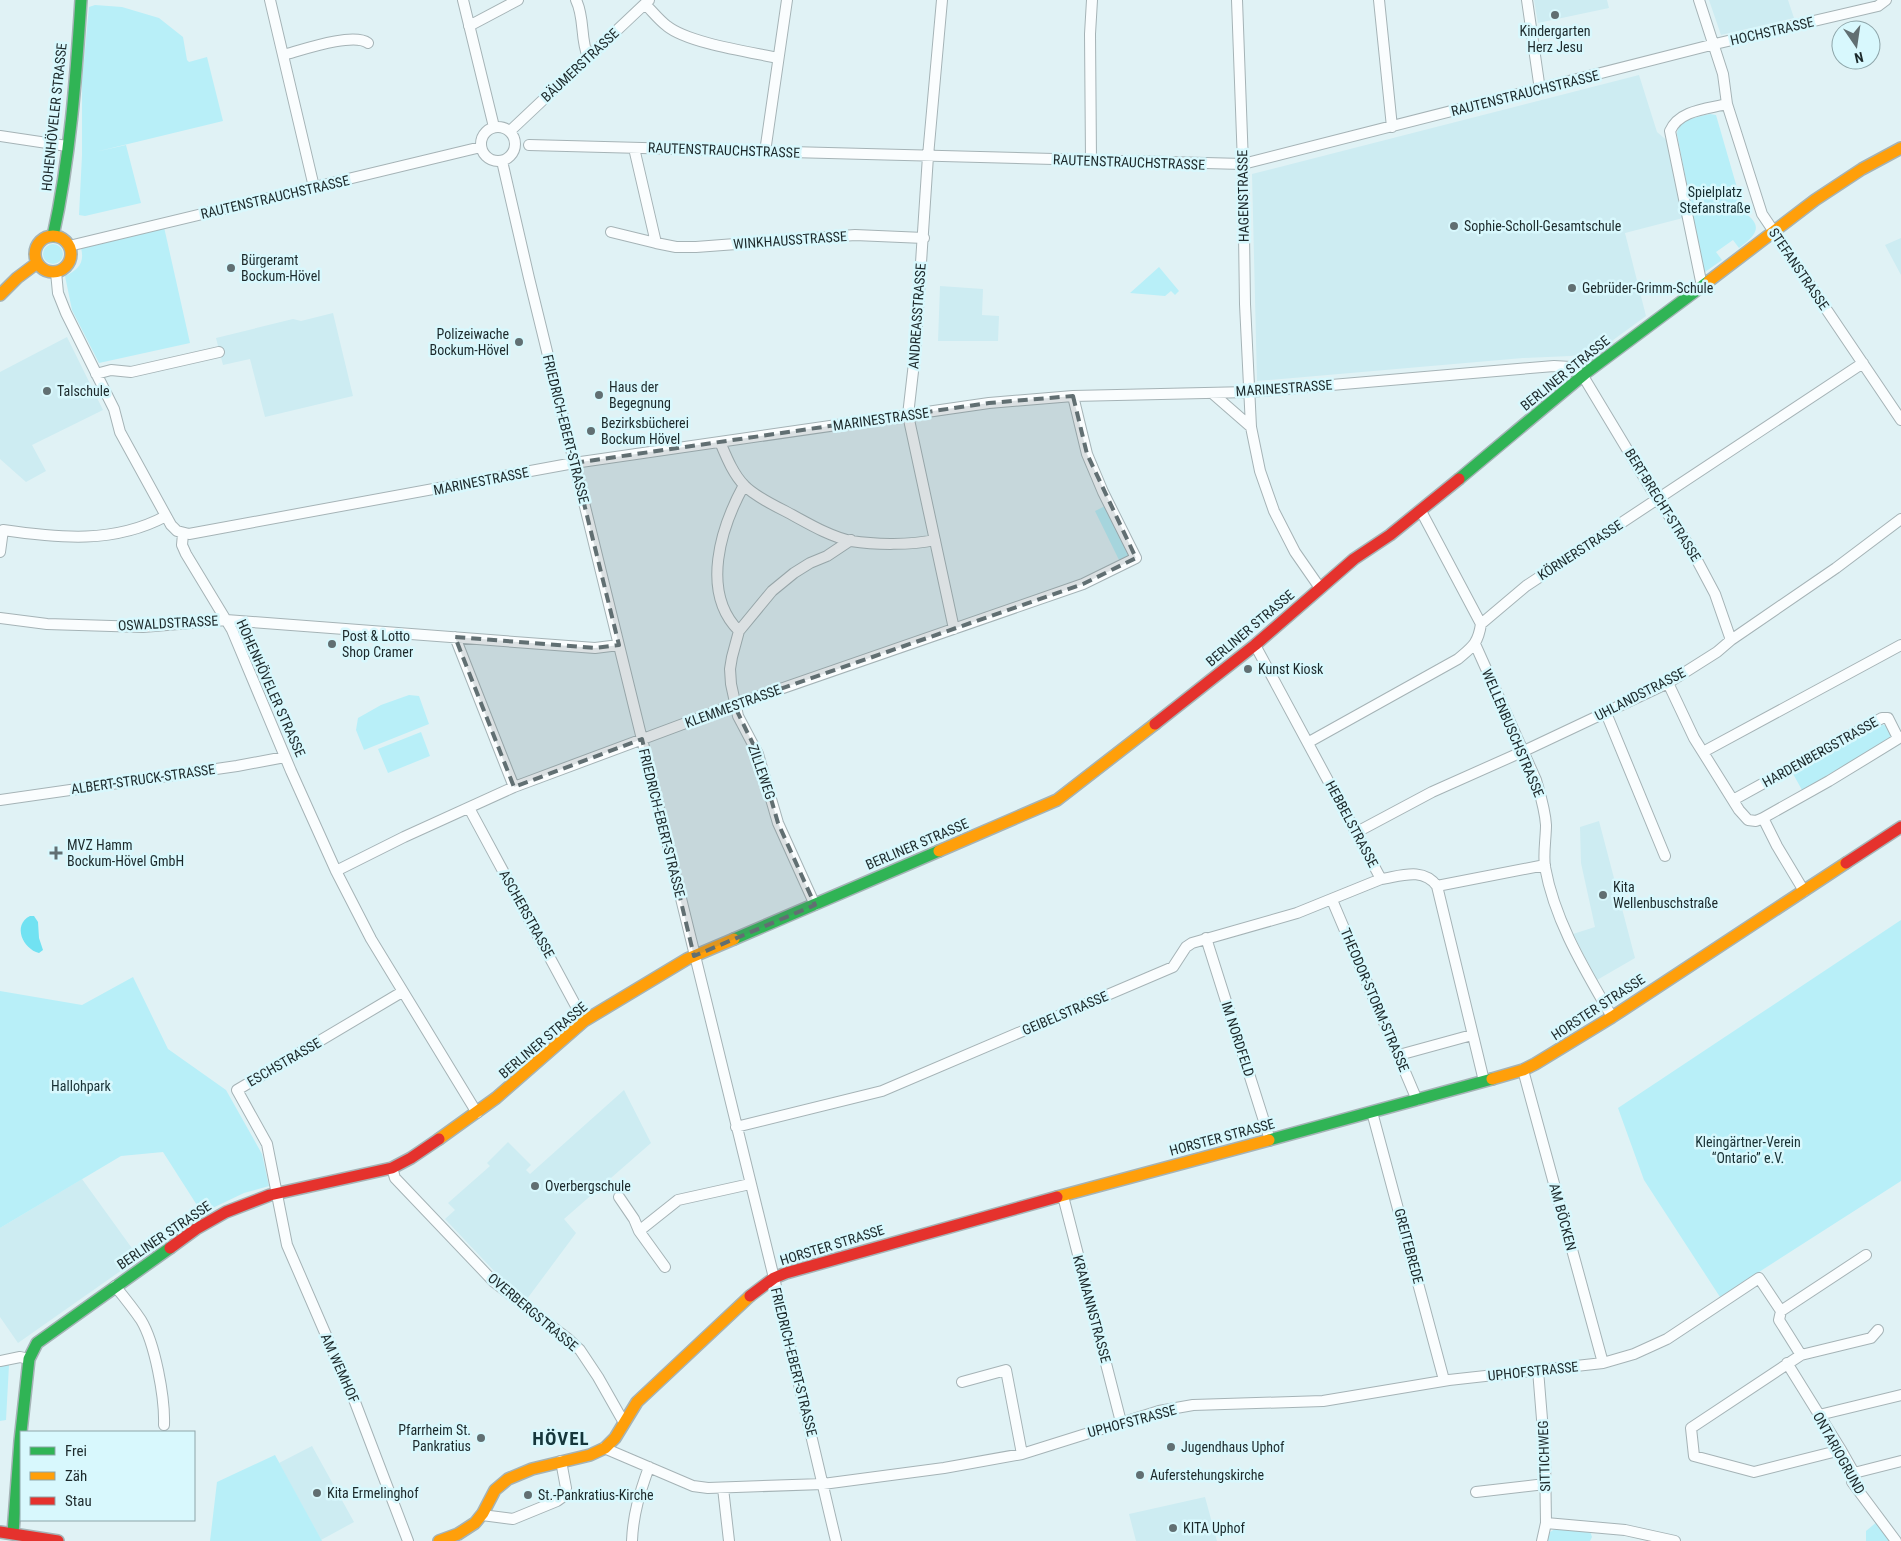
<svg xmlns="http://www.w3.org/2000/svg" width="1901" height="1541" viewBox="0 0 1901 1541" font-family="'Roboto Condensed',sans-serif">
	<rect width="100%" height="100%" fill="#e0f2f5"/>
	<path fill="#cdecf2" d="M1534 0H1607L1609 8 1538 23Z
		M1709 0H1788L1794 18 1721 35Z
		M1639 75 1657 132 1670 143 1683 218 1625 233 1646 316 1598 351 1571 356 1523 358 1257 381 1252 174Z
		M1901 238V275L1885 245Z
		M940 286 983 289 982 315 999 316 998 341H938Z
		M333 313 353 396 265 417 250 359 223 365 216 338 293 319 301 321Z
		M67 337 103 410 32 445 46 471 26 482 0 459V372Z
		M1599 821 1635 958 1597 980 1573 934 1595 927 1581 863 1580 827Z
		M624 1090 651 1143 564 1219 576 1233 527 1299 497 1274 445 1219 455 1210 448 1203 490 1166 487 1163 508 1142 531 1165 526 1170 530 1174Z
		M82 1179 139 1258 18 1343 0 1317V1228Z
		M312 1446 354 1522 321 1540 279 1463Z
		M1205 1497 1217 1541H1136L1129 1514Z"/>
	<path fill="#b8eff8" d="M95 5 122 7 159 18 183 37 187 60 189 62 207 57 223 121 95 152 126 145 141 203 85 216 79 215 82 155V81L89 7Z
		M1710 114 1716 115 1744 212C1765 227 1755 236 1739 248L1733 240 1716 252 1722 260 1705 272 1703 268 1677 134C1678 119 1698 117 1710 114Z
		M164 227 190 343 99 363 72 310 65 276C78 270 85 263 81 248Z
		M43 254a10 10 0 1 1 20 0a10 10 0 1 1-20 0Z
		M1159 267 1179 291 1175 295 1171 291 1165 296 1130 293Z
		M1107 505 1131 556 1120 562 1095 511Z
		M409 695 419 696 429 724 364 750 356 730 358 718 381 705Z
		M1881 724 1887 726 1891 734 1890 739 1802 790 1792 772Z
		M421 732 430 756 388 773 378 749Z
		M1901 920V1181L1720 1297 1644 1180 1618 1108Z
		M133 977 168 1049 226 1090 262 1154 269 1186 244 1193 202 1213 163 1152 121 1156 0 1228V991L82 1005Z
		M9 1365 6 1420 0 1421V1366Z
		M275 1455 322 1541H210L217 1482Z
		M1878 1521 1891 1541H1866V1531Z
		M1555 1529 1590 1531 1592 1537 1590 1541H1546L1547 1534Z"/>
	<path fill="#71e2f2" d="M30 916H34L38 922 39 938 43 950 39 953C23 949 12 925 30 916Z"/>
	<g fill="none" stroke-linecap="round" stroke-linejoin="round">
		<g stroke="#a5b3b6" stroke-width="12">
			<path id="street" d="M270 0 314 187
				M463 0 494 127
				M576 0C585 18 580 39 588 57
				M942 0 928 156 915 354 908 415 954 629
				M1237 0 1243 164 1245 304 1251 427 1260 471 1274 511 1295 552 1320 588
				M1379 0 1392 127
				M1527 0 1540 90
				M1699 0 1723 74 1727 104 1762 214 1901 420
				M645 4C652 11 659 20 667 26 688 43 750 52 778 58
				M469 26 518 0
				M283 55C302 50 353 32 368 43
				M481 144a17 17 0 1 1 34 0a17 17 0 1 1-34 0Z
				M510 131 649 0
				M0 136 67 146
				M529 145 1243 164 1715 44 1878 6 1886 0
				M634 148 656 243 676 247H696L855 235 924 238
				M765 152 787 0
				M1091 160 1090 34 1092 0
				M502 161 529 278 774 1278 836 1541
				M611 232 656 243
				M69 246 481 147
				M56 272 58 293 66 313 114 409 120 432 171 525 177 531 189 534 574 463 989 403 1073 396 1249 392 1554 366 1571 367 1583 376 1651 489 1690 547 1715 594 1731 640
				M1702 286 1670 131C1679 110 1707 109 1727 104
				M96 374 111 370 131 372 219 352
				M1212 393 1251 427
				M720 442C726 456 733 474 744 485 753 495 773 505 785 511 806 522 828 536 851 541 876 545 911 545 935 540
				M1421 511 1481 624
				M183 534 182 545 186 554 232 630 291 771 336 871 371 939 477 1113
				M0 552 3 530C59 538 114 544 166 516
				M0 618 47 624 143 627 226 620 595 648 619 645
				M739 631C700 592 721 527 744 485
				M455 637 514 787
				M1475 644 1536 780C1540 794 1545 809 1546 825 1546 838 1543 854 1545 867 1555 922 1585 970 1612 1017
				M1255 645 1381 879C1401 876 1423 867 1437 886L1484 1081
				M1668 683 1694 738 1739 810 1748 820 1756 821 1763 818
				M1606 713 1665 856
				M1309 742 1458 659C1472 647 1478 644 1481 624L1526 586 1863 363
				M1703 752 1901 645
				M0 800 237 766 285 757
				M1733 800 1882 718H1888L1898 738
				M469 808 584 1021
				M1357 832 1432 792 1524 751 1668 683 1717 652 1731 640 1836 568 1901 519
				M336 871 404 837 514 787 734 705 1083 584 1136 558 1103 492 1087 454 1073 396
				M1437 886 1545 865
				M1804 891 1777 846 1763 818 1829 781 1901 737
				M1332 900 1417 1100
				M815 905 778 823 758 754 738 716 731 684 730 669 732 657 739 631 772 591 794 573 810 563 827 556 851 540
				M1206 938 1270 1140
				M402 992 237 1090 267 1144 287 1245 355 1402 408 1541
				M1399 1055 1472 1035
				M1523 1070 1603 1363
				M1372 1112 1444 1380
				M736 1127 882 1091 1173 967 1186 947 1192 943 1297 913 1381 879
				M392 1168 395 1178 494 1282 567 1338 580 1350 598 1377 623 1421
				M1063 1196 1121 1422
				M619 1197 634 1219 639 1231 665 1267
				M639 1231 678 1200 750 1184
				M115 1286C124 1297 133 1308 141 1320 155 1343 165 1398 164 1425
				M1781 1311 1866 1255
				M0 1361 20 1357 29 1359
				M1787 1363 1841 1450 1854 1473 1852 1482 1896 1541
				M1538 1370 1545 1456 1546 1523 1542 1541
				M962 1382 1006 1370 1022 1454
				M1819 1415 1901 1395
				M604 1448 693 1486 708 1488 823 1484 944 1468 1022 1454 1159 1411 1193 1405 1323 1401 1449 1380 1603 1363 1634 1354 1667 1339 1759 1278 1781 1311 1779 1320 1801 1355
				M1841 1450 1754 1472 1694 1456 1691 1428 1801 1355 1871 1338 1878 1330
				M1854 1473 1901 1461
				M723 1488 729 1541
				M1476 1492 1545 1484
				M482 1515 513 1519 557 1501 564 1496 566 1488 561 1461
				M1546 1523 1625 1530 1675 1541
				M632 1541C633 1514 640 1492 649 1467"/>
		</g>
		<g stroke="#a5b3b6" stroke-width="14">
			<path id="fast" d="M53 236C70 159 76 79 81 0
				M1459 479 1587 372 1709 281
				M734 939 939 851
				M1269 1140 1492 1079
				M13 1533 20 1441 29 1359 37 1343 170 1248"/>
		</g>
		<g stroke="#a5b3b6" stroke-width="14">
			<path id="slow" d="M35 254a18 18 0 1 1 36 0a18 18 0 1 1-36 0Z
				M1709 281 1815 200 1862 169 1901 148
				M0 295 17 278 37 263
				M939 851 1057 800 1155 724
				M1492 1079 1523 1070 1535 1064 1612 1017 1846 863
				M439 1139 496 1098 584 1021 687 959 734 939
				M1057 1197 1269 1140
				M439 1541 458 1534 475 1523 483 1513 495 1490 508 1479 532 1469 590 1455 605 1448 615 1438 637 1402 750 1296"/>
		</g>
		<g stroke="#a5b3b6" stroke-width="14">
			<path id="jam" d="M1155 724 1255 645 1354 559 1390 535 1459 479
				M1846 863 1901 827
				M170 1248 196 1229 226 1212 270 1195 392 1168 411 1158 439 1139
				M750 1296 774 1278 786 1273 1057 1197
				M0 1532 58 1541"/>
		</g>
		<use href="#street" stroke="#fafdfe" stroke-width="10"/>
		<use href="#fast" stroke="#30b455" stroke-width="11"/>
		<use href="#slow" stroke="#ff9f0a" stroke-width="11"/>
		<use href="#jam" stroke="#e5322d" stroke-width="11"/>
	</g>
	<path fill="#616f72" fill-opacity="0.2" stroke="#616f72" stroke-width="4" stroke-dasharray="10 6" stroke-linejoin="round" d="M1073 396 1087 454 1136 558 1083 584 734 705 758 754 778 823 815 905 694 956 642 739 514 787 455 637 595 648 619 645 574 463 989 403Z"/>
	<g fill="#616f72" stroke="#d8f8fd" stroke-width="2">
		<circle cx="1555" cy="15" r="5"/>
		<circle cx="1454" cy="226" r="5"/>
		<circle cx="231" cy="268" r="5"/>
		<circle cx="1572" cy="288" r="5"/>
		<circle cx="519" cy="342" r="5"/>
		<circle cx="47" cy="391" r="5"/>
		<circle cx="599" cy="395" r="5"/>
		<circle cx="591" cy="431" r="5"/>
		<circle cx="332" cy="644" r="5"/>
		<circle cx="1248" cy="669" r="5"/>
		<path d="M53.5 845.5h5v5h5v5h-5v5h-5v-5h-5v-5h5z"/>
		<circle cx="1603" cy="895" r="5"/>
		<circle cx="535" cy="1186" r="5"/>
		<circle cx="481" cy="1438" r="5"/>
		<circle cx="1171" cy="1447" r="5"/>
		<circle cx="1140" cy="1475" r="5"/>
		<circle cx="317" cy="1493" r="5"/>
		<circle cx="528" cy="1495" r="5"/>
		<circle cx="1173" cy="1528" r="5"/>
	</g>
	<g text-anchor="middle" stroke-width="5" stroke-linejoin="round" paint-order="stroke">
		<g font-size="14" fill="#1c292b" stroke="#d8f8fd" text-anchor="start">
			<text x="1555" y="36" text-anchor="middle">Kindergarten<tspan x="1555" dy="16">Herz Jesu</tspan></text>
			<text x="1464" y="231">Sophie-Scholl-Gesamtschule</text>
			<text x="241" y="265">Bürgeramt<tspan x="241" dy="16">Bockum-Hövel</tspan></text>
			<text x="1582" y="293">Gebrüder-Grimm-Schule</text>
			<text x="509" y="339" text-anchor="end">Polizeiwache<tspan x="509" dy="16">Bockum-Hövel</tspan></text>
			<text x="609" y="392">Haus der<tspan x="609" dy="16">Begegnung</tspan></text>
			<text x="57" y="396">Talschule</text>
			<text x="601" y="428">Bezirksbücherei<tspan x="601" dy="16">Bockum Hövel</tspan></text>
			<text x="342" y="641">Post &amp; Lotto<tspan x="342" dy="16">Shop Cramer</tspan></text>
			<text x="1258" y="674">Kunst Kiosk</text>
			<text x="67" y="850">MVZ Hamm<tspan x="67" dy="16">Bockum-Hövel GmbH</tspan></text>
			<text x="1613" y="892">Kita<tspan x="1613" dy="16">Wellenbuschstraße</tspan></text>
			<text x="545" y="1191">Overbergschule</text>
			<text x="471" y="1435" text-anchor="end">Pfarrheim St.<tspan x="471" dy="16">Pankratius</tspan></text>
			<text x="1181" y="1452">Jugendhaus Uphof</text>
			<text x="1150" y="1480">Auferstehungskirche</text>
			<text x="327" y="1498">Kita Ermelinghof</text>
			<text x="538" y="1500">St.-Pankratius-Kirche</text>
			<text x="1183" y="1533">KITA Uphof</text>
		</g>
		<g font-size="14" fill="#1c292b" stroke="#d8f8fd">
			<text transform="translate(1772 31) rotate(-13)" y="5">HOCHSTRASSE</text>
			<text transform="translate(580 65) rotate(-43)" y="5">BÄUMERSTRASSE</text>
			<text transform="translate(1525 93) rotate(-14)" y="5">RAUTENSTRAUCHSTRASSE</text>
			<text transform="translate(54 117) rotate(-84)" y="5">HOHENHÖVELER STRASSE</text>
			<text transform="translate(724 150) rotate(2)" y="5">RAUTENSTRAUCHSTRASSE</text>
			<text transform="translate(1129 162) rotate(2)" y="5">RAUTENSTRAUCHSTRASSE</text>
			<text transform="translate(1243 196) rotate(-91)" y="5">HAGENSTRASSE</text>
			<text transform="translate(275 197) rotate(-13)" y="5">RAUTENSTRAUCHSTRASSE</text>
			<text transform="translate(790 240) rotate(-4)" y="5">WINKHAUSSTRASSE</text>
			<text transform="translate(1799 269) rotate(56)" y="5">STEFANSTRASSE</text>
			<text transform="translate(917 316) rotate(-86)" y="5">ANDREASSTRASSE</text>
			<text transform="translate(1565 373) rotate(-39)" y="5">BERLINER STRASSE</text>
			<text transform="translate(1284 388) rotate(-4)" y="5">MARINESTRASSE</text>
			<text transform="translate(881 419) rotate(-8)" y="5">MARINESTRASSE</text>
			<text transform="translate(566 429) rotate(76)" y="5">FRIEDRICH-EBERT-STRASSE</text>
			<text transform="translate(481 481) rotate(-11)" y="5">MARINESTRASSE</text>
			<text transform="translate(1663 505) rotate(58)" y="5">BERT-BRECHT-STRASSE</text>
			<text transform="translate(1580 550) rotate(-33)" y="5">KÖRNERSTRASSE</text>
			<text transform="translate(168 623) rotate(-3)" y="5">OSWALDSTRASSE</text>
			<text transform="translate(1250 628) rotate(-40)" y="5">BERLINER STRASSE</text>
			<text transform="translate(271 688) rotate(66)" y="5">HOHENHÖVELER STRASSE</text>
			<text transform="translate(1640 694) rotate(-27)" y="5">UHLANDSTRASSE</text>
			<text transform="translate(733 706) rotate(-20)" y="5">KLEMMESTRASSE</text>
			<text transform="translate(1513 733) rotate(67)" y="5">WELLENBUSCHSTRASSE</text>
			<text transform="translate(1820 752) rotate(-29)" y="5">HARDENBERGSTRASSE</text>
			<text transform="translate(762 772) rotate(71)" y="5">ZILLEWEG</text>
			<text transform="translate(143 779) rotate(-8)" y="5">ALBERT-STRUCK-STRASSE</text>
			<text transform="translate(662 823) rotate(76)" y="5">FRIEDRICH-EBERT-STRASSE</text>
			<text transform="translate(1352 824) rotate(62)" y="5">HEBBELSTRASSE</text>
			<text transform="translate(917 844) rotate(-23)" y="5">BERLINER STRASSE</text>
			<text transform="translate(527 914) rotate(61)" y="5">ASCHERSTRASSE</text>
			<text transform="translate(1375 1000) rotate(67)" y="5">THEODOR-STORM-STRASSE</text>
			<text transform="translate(1598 1007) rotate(-33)" y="5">HORSTER STRASSE</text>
			<text transform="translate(1065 1013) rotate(-23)" y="5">GEIBELSTRASSE</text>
			<text transform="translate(1238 1039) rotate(72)" y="5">IM NORDFELD</text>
			<text transform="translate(543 1040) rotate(-40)" y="5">BERLINER STRASSE</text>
			<text transform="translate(284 1062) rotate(-30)" y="5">ESCHSTRASSE</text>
			<text transform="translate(1222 1137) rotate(-15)" y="5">HORSTER STRASSE</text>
			<text transform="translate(1563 1217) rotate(75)" y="5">AM BÖCKEN</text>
			<text transform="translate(164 1235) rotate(-34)" y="5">BERLINER STRASSE</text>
			<text transform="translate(832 1245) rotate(-17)" y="5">HORSTER STRASSE</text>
			<text transform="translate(1409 1246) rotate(75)" y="5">GREITEBREDE</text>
			<text transform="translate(1092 1309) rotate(75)" y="5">KRAMANNSTRASSE</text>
			<text transform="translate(533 1312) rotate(40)" y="5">OVERBERGSTRASSE</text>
			<text transform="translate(794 1362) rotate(76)" y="5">FRIEDRICH-EBERT-STRASSE</text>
			<text transform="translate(340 1368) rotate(66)" y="5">AM WEMHOF</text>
			<text transform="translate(1533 1371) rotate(-6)" y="5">UPHOFSTRASSE</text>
			<text transform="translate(1132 1421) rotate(-15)" y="5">UPHOFSTRASSE</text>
			<text transform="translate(1839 1453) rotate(61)" y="5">ONTARIOGRUND</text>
			<text transform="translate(1544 1456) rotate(-92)" y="5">SITTICHWEG</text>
		</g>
		<g font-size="14" fill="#183034" stroke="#d8f8fd">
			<text x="1715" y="197">Spielplatz<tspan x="1715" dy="16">Stefanstraße</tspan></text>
			<text x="81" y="1091">Hallohpark</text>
			<text x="1748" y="1147">Kleingärtner-Verein<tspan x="1748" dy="16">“Ontario” e.V.</tspan></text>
		</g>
		<g font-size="19" font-weight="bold" letter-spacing="1" fill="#15373c" stroke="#d8f8fd">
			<text x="561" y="1445">HÖVEL</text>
		</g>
	</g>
	<rect x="20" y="1431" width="175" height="90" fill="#d8f8fd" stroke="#8da5a9"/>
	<rect x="30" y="1447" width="25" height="8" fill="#30b455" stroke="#8da5a9"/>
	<text x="65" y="1456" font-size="15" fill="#1c292b">Frei</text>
	<rect x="30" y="1472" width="25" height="8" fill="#ff9f0a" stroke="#8da5a9"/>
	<text x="65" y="1481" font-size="15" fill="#1c292b">Zäh</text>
	<rect x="30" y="1497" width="25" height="8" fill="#e5322d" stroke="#8da5a9"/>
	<text x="65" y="1506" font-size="15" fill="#1c292b">Stau</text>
	<g transform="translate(1856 45) rotate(167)"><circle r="24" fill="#d8f8fd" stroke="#8da5a9"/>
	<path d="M0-4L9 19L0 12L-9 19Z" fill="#616f72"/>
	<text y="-8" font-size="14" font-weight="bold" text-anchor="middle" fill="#1c292b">N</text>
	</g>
</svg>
